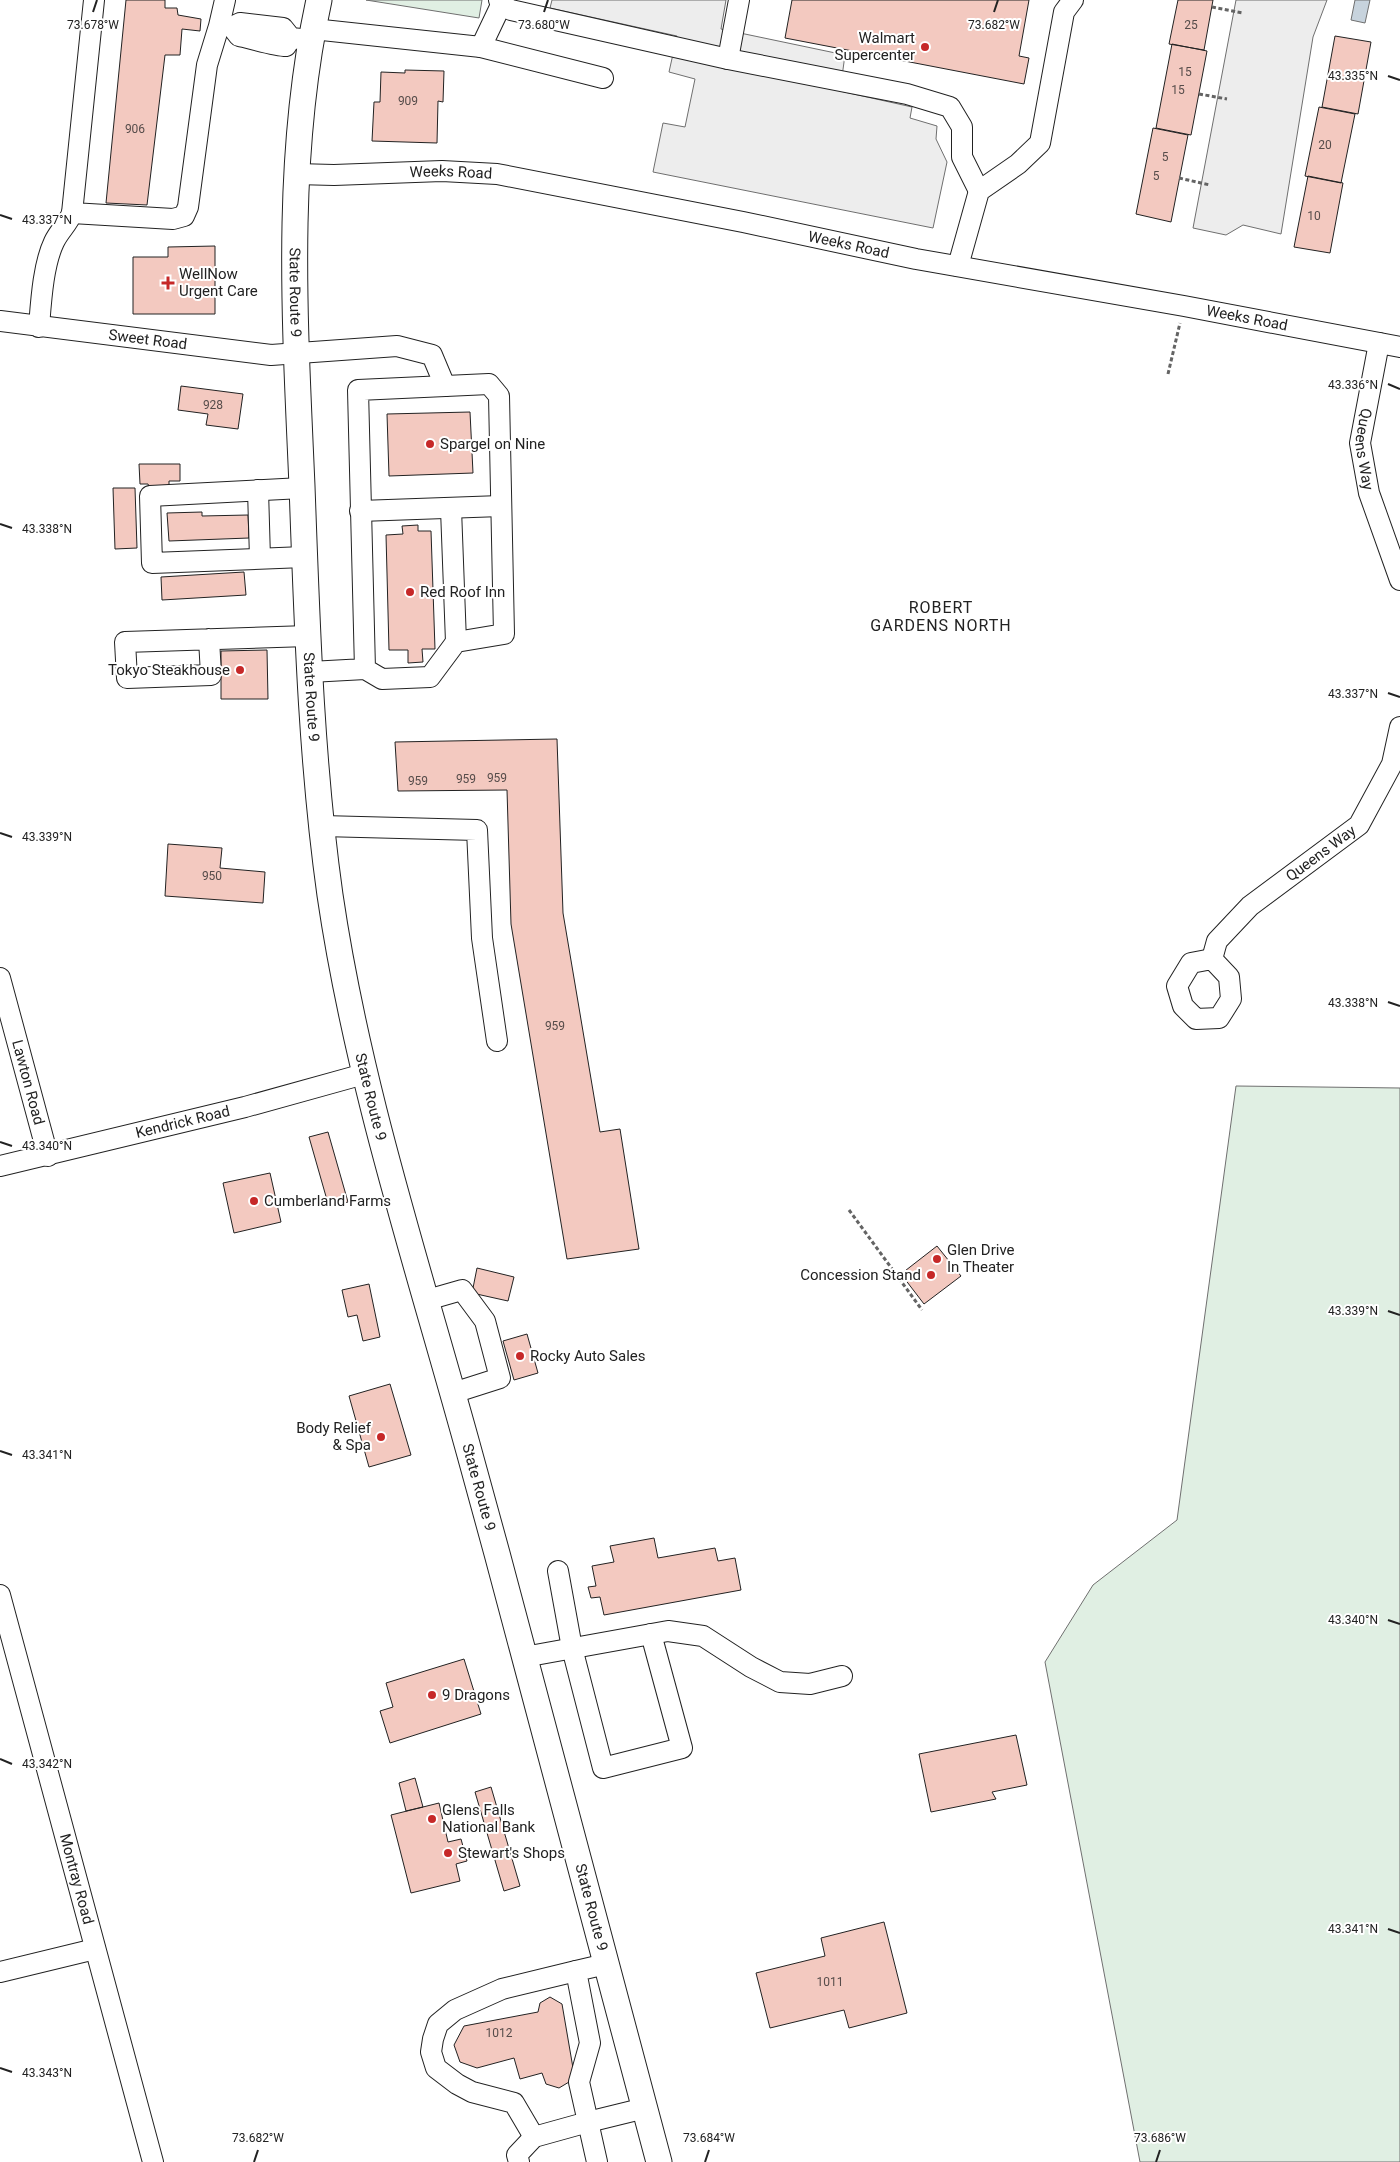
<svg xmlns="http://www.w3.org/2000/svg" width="1400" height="2162" viewBox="0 0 1400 2162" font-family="Roboto,sans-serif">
	<rect width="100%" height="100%" fill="#fff"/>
	<path fill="#e0efe3" stroke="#6f6f6f" d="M366 0H482L479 18Z
		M1236 1086 1400 1088V2162H1140L1045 1662 1093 1585 1177 1520Z"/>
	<path fill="#ededed" stroke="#6f6f6f" d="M552 0H726L721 29 845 55 840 91 912 107 910 118 937 126 936 139 947 162 933 228 653 172 663 123 685 127 695 79 669 72 677 36 550 8Z
		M1236 0H1327L1313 37 1281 234 1243 225 1226 235 1193 228Z"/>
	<path fill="#c7d3dd" stroke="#6f6f6f" d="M1355 0H1370L1365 23 1351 20Z"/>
	<path fill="#f3c9c0" stroke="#222" d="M126 0H165V8H177L178 15 201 19 200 31 182 29 180 55H165L147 205 106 203Z
		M792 0H1029L1019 56 1029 58 1024 84 785 38Z
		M1178 0H1213L1204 50 1169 44Z
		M1335 36 1371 42 1358 114 1322 107Z
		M1172 44 1207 51 1191 135 1156 128Z
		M405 70 444 71 443 102 438 101 437 143 372 141 374 102H380L381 72 405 73Z
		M1319 107 1355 114 1341 183 1305 176Z
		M1153 128 1188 135 1171 222 1136 214Z
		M1308 176 1343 183 1330 253 1294 247Z
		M215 246V314H133V257H168V247Z
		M181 386 243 394 238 429 206 425 208 414 178 410Z
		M470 412 473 473 389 476 387 414Z
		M139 464H180V481H169V489H150L148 484H140Z
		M113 488H135L137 548 115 549Z
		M202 512V516L248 515 249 538 169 541 167 513Z
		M418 525V531H431L435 649H422L423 662 408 663V650H389L386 535 403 534 402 526Z
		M244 572 246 595 162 600 161 577Z
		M267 650 268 699H221V651Z
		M557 739 563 913 600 1132 620 1129 639 1249 567 1259 511 924 507 790 398 791 395 742Z
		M168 844 222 848 220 868 265 872 263 903 165 896Z
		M328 1132 348 1202 329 1207 309 1137Z
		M270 1173 281 1222 234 1233 223 1183Z
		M937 1246 961 1276 924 1304 901 1274Z
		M477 1268 514 1277 508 1301 472 1293Z
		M369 1284 380 1337 363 1341 357 1315 348 1317 342 1290Z
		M527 1334 538 1373 514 1380 503 1341Z
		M390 1384 411 1455 369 1467 349 1396Z
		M654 1538 658 1558 715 1548 718 1561 735 1558 741 1590 604 1615 600 1597 591 1598 588 1587 596 1586 592 1566 614 1562 610 1546Z
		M464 1659 481 1714 390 1743 380 1711 393 1707 386 1683Z
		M1016 1735 1027 1785 992 1792 996 1799 931 1812 919 1754Z
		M415 1778 423 1807 406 1811 399 1783Z
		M491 1787 520 1886 504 1891 475 1792Z
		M439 1803 448 1842 461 1839 467 1861 456 1864 460 1881 411 1893 391 1815Z
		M884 1922 907 2013 849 2028 844 2010 770 2028 756 1973 825 1956 821 1938Z
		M550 1997 562 2004 573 2068 569 2082 559 2088 546 2084 542 2073 520 2079 514 2058 477 2068 460 2062 454 2045 464 2026 538 2012 540 2003Z"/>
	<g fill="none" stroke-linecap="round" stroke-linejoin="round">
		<g stroke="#222" stroke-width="22">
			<g id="minor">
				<path d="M94 0 72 213 173 219 184 216 188 207 207 65 219 26 225 0"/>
				<path d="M499 0 501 5 511 10 728 59 739 0"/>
				<path d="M313 29 481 47 603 78"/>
				<path d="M291 38 286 46C279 47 249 38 239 36L232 27 240 23 283 28 291 38 311 40"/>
				<path d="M481 47 501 5"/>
				<path d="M728 59 907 94 950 107 962 127V157L979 191"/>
				<path id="s1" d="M296 174 334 175 442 171 497 174 743 222 916 259 1184 306 1400 347"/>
				<path d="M958 266 979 191 1018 164 1040 143 1064 12 1073 0"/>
				<path id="s2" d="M0 321 271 355 397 346 432 355 445 386"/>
				<path d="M39 327C41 302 43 265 54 242 59 231 68 224 72 213"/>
				<path id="s3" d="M1379 343 1360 443 1369 493 1400 580"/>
				<path d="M302 488 150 496 152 563 304 557"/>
				<path d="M258 490 260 558"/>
				<path d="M451 509 456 642"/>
				<path d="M360 511 501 506"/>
				<path d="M209 639 211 675 127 678 125 642 308 636"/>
				<path d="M310 672 365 669 382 679 430 677 456 642 504 634 499 396 489 384 358 390 365 669"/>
				<path d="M322 826 477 830 482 938 497 1041"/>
				<path id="s4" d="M1212 959 1217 941 1250 906 1359 825 1392 764 1400 727"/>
				<path d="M1212 959 1229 977 1231 999 1219 1018 1196 1019 1183 1006 1177 986 1191 963Z"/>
				<path id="s5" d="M0 978 48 1156"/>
				<path id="s6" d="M0 1166 245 1107 364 1074"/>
				<path d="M427 1300 462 1290 485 1321 500 1378 453 1393"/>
				<path d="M558 1571 572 1648 603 1768 682 1748 651 1634"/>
				<path id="s7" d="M0 1595 153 2162"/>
				<path d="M524 1657 668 1631 703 1636 751 1667 780 1682 810 1684 842 1676"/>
				<path d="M0 1972 95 1949"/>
				<path d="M534 2137 514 2103 472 2092 457 2084 436 2068 431 2052 433 2039 438 2024 455 2010 502 1989 576 1971"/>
				<path d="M519 2162 517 2155 534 2137 588 2122 579 2082 590 2043 576 1971 606 1964"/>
				<path d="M597 2162 588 2122 645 2108"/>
			</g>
		</g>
		<g stroke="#222" stroke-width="27">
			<g id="major">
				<path id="s8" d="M319 0C284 160 295 324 302 486 307 623 311 760 330 895 358 1086 419 1269 470 1455 535 1690 596 1926 659 2162"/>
			</g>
		</g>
		<path stroke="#646464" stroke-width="3" stroke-dasharray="4 2.5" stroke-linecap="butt" d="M1212 7 1243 13
			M1199 94 1227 99
			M1179 178 1210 185
			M1168 374 1180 323
			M849 1210 922 1310"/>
		<use href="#minor" stroke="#fff" stroke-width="20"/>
		<use href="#major" stroke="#fff" stroke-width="25"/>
	</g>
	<path fill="none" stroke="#222" stroke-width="2" d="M93 12 97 0M544 12 548 0M994 12 998 0M1388 76 1400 80M0 215 12 219M1388 384 1400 389M0 524 12 528M1388 693 1400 697M0 833 12 837M1388 1002 1400 1006M0 1142 12 1146M1388 1311 1400 1315M0 1451 12 1455M1388 1620 1400 1624M0 1759 12 1764M1388 1929 1400 1933M0 2068 12 2072M254 2162 258 2150M705 2162 709 2150M1156 2162 1160 2150"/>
	<g fill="#c62828" stroke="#fff" stroke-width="2">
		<circle cx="925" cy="47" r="5"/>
		<path d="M165.5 275.5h5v5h5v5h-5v5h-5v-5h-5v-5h5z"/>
		<circle cx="430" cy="444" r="5"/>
		<circle cx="410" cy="592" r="5"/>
		<circle cx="240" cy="670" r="5"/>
		<circle cx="254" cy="1201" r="5"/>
		<circle cx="937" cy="1259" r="5"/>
		<circle cx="931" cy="1275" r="5"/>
		<circle cx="520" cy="1356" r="5"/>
		<circle cx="381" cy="1437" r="5"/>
		<circle cx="432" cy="1695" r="5"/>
		<circle cx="432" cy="1819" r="5"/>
		<circle cx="448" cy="1853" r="5"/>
	</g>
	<g text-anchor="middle" stroke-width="4" stroke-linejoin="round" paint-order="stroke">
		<g font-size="12" fill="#564c4a">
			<text x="1191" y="29">25</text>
			<text x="1185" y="76">15</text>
			<text x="1178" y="94">15</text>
			<text x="408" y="105">909</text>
			<text x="135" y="133">906</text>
			<text x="1325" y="149">20</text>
			<text x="1165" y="161">5</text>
			<text x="1156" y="180">5</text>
			<text x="1314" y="220">10</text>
			<text x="213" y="409">928</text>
			<text x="497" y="782">959</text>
			<text x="466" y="783">959</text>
			<text x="418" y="785">959</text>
			<text x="212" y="880">950</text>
			<text x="555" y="1030">959</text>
			<text x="830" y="1986">1011</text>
			<text x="499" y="2037">1012</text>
		</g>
		<g font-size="15" fill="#222" stroke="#fff" text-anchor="start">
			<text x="915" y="43" text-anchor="end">Walmart<tspan x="915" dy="17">Supercenter</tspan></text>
			<text x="179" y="279">WellNow<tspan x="179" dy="17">Urgent Care</tspan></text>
			<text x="440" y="449">Spargel on Nine</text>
			<text x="420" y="597">Red Roof Inn</text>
			<text x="230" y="675" text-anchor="end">Tokyo Steakhouse</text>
			<text x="264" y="1206">Cumberland Farms</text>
			<text x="947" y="1255">Glen Drive<tspan x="947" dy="17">In Theater</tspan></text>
			<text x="921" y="1280" text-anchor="end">Concession Stand</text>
			<text x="530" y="1361">Rocky Auto Sales</text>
			<text x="371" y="1433" text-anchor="end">Body Relief<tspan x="371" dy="17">&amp; Spa</tspan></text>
			<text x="442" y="1700">9 Dragons</text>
			<text x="442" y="1815">Glens Falls<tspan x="442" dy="17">National Bank</tspan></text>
			<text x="458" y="1858">Stewart's Shops</text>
		</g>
		<g font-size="15" fill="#222" stroke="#fff">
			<text dy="5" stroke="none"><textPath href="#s1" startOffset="155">Weeks Road</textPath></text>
			<text dy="5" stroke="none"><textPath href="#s1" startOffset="560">Weeks Road</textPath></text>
			<text dy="5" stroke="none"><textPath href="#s8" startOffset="294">State Route 9</textPath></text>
			<text dy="5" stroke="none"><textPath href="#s1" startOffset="965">Weeks Road</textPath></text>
			<text dy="5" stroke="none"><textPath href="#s2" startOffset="149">Sweet Road</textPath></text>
			<text dy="5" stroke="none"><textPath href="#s3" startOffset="108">Queens Way</textPath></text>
			<text dy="5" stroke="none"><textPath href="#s8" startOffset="699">State Route 9</textPath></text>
			<text dy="5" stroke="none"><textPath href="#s4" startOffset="155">Queens Way</textPath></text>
			<text dy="5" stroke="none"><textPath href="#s5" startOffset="108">Lawton Road</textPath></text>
			<text dy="5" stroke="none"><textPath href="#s8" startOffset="1104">State Route 9</textPath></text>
			<text dy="5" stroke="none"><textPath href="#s6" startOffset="188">Kendrick Road</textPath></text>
			<text dy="5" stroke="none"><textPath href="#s8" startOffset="1509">State Route 9</textPath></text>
			<text dy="5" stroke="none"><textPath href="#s7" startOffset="294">Montray Road</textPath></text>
			<text dy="5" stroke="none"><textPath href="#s8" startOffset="1944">State Route 9</textPath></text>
		</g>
		<g font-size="16" letter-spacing="1" fill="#222" stroke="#fff">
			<text x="941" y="613">ROBERT<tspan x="941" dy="18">GARDENS NORTH</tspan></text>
		</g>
	</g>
	<g font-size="12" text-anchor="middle" fill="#222" stroke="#fff" stroke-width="4" stroke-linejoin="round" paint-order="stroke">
		<text x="93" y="29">73.678°W</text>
		<text x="994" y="29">73.682°W</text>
		<text x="544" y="29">73.680°W</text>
		<text x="1353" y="80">43.335°N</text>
		<text x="47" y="224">43.337°N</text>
		<text x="1353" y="389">43.336°N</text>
		<text x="47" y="533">43.338°N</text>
		<text x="1353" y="698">43.337°N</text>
		<text x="47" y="841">43.339°N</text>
		<text x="1353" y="1007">43.338°N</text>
		<text x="47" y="1150">43.340°N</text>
		<text x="1353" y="1315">43.339°N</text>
		<text x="47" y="1459">43.341°N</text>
		<text x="1353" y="1624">43.340°N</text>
		<text x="47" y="1768">43.342°N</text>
		<text x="1353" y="1933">43.341°N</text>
		<text x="47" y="2077">43.343°N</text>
		<text x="258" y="2142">73.682°W</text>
		<text x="709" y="2142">73.684°W</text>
		<text x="1160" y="2142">73.686°W</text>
	</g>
</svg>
